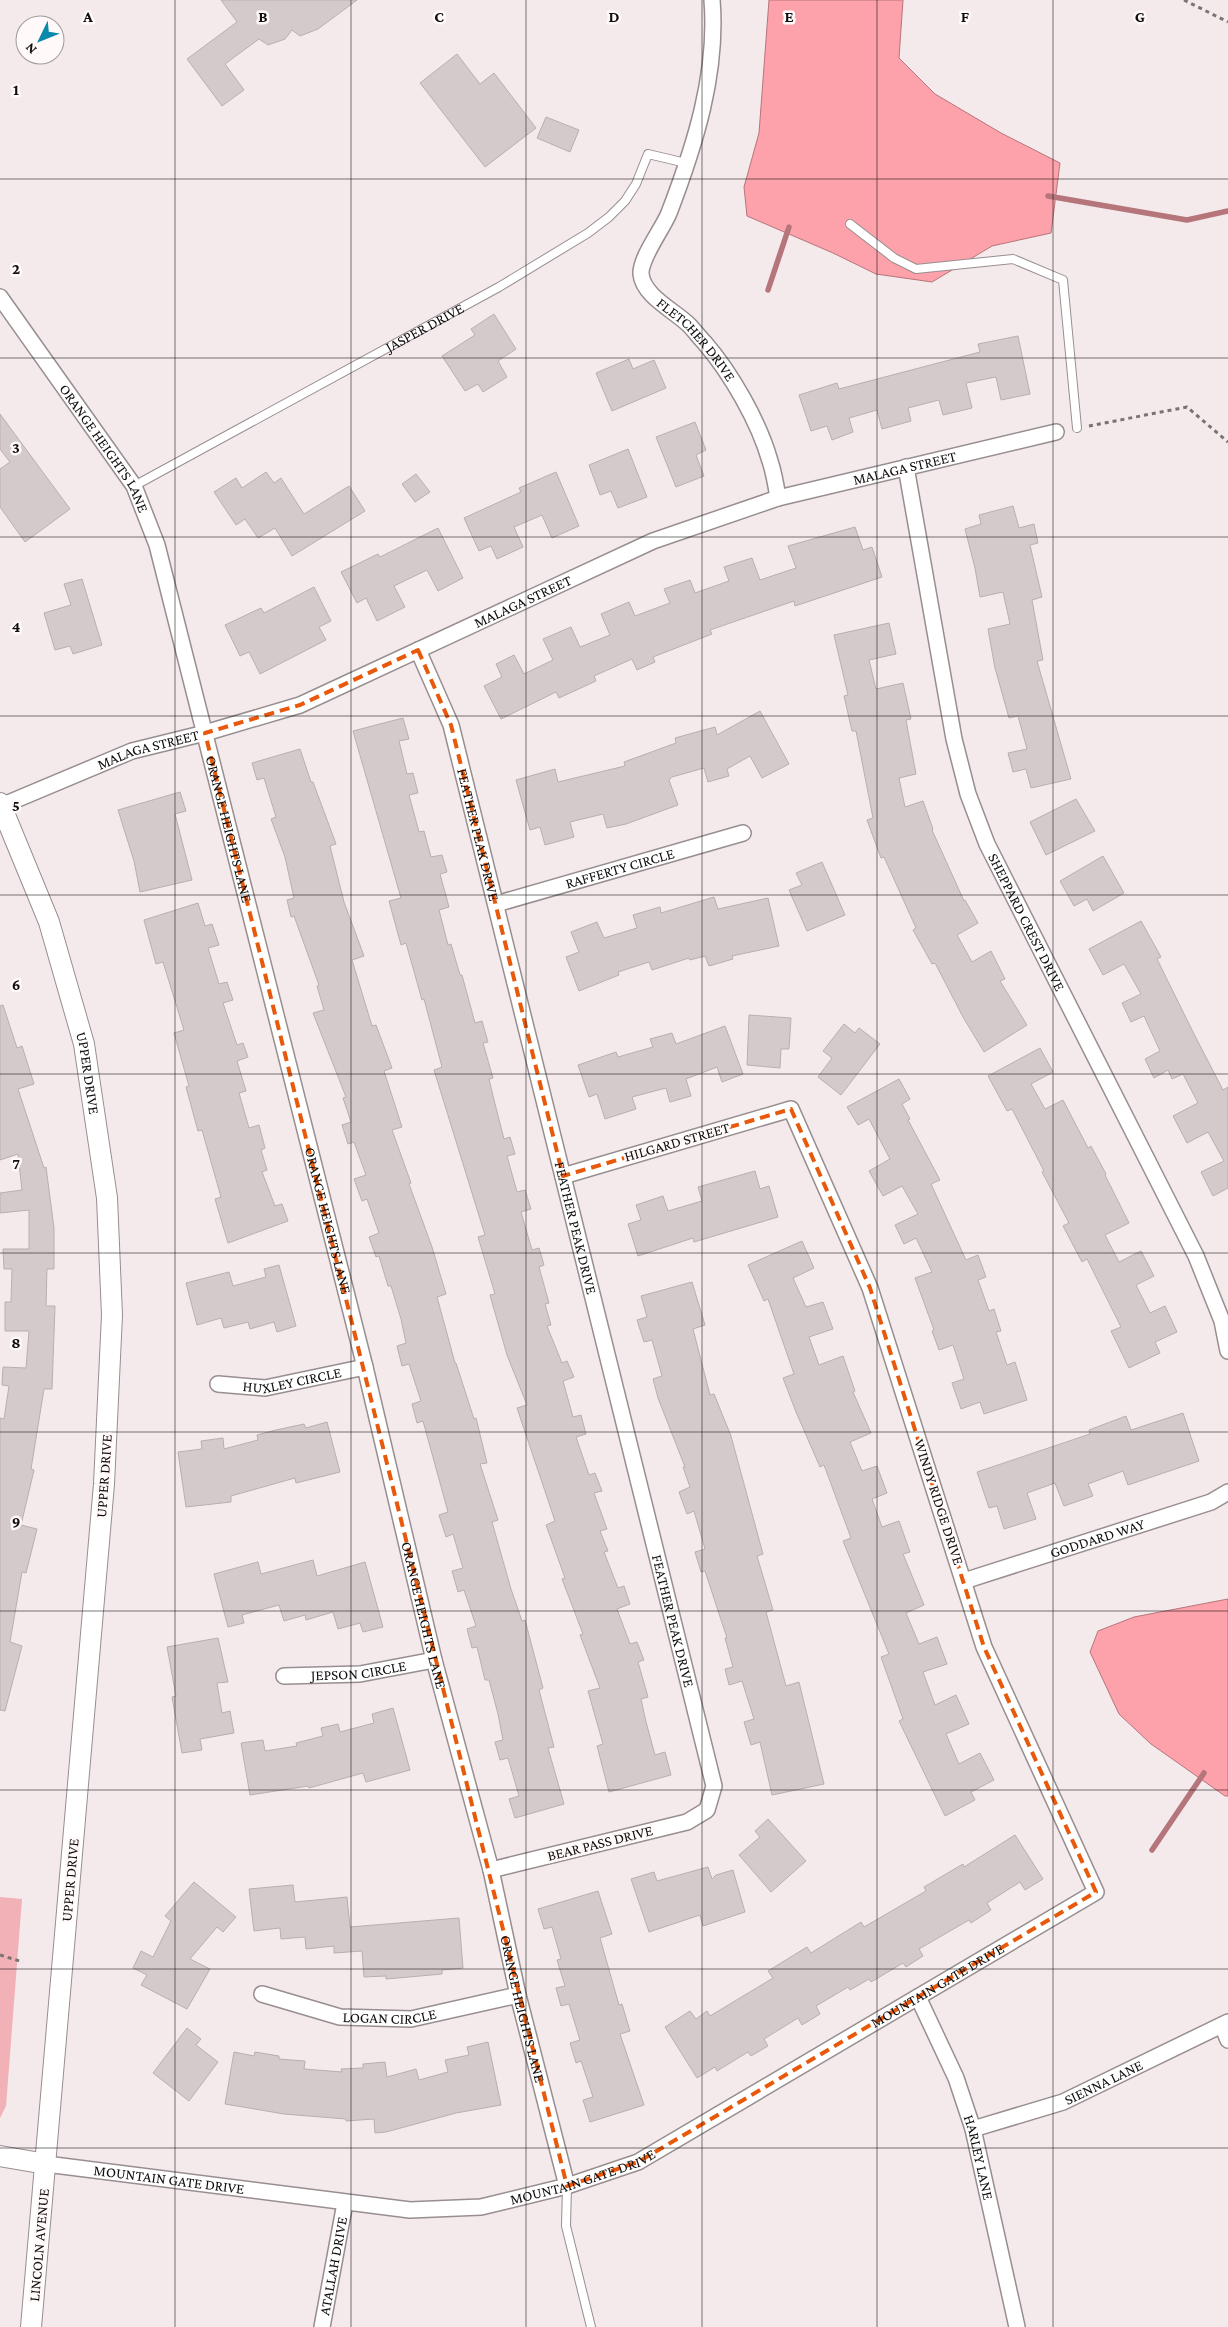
<svg xmlns="http://www.w3.org/2000/svg" width="1228" height="2327" viewBox="0 0 1228 2327" font-family="'Crimson Pro',serif">
	<rect width="100%" height="100%" fill="#f4eaeb"/>
	<path fill="#f2b1b7" d="M0 1897 22 1899 6 2106 0 2118Z"/>
	<path fill="#fda1aa" stroke="#b6757b" d="M769 0H903L899 58 935 94 1001 133 1060 163 1051 233 992 246 932 282 876 274 833 253 747 216 744 187 759 133Z
		M1228 1599V1796H1225L1151 1744 1119 1714 1090 1652 1098 1631 1134 1617Z"/>
	<g fill="none" stroke-linecap="round" stroke-linejoin="round">
		<path stroke="#b6757b" stroke-width="5.5" d="M1048 196 1187 220 1228 211
			M768 290 789 227
			M1152 1850 1204 1773"/>
	</g>
	<path fill="#d4cacb" stroke="#b9afb0" d="M221 0H357L318 29 300 36 292 30 285 39 268 45 259 39 225 64 244 90 222 106 187 59 237 22Z
		M457 54 480 84 494 73 536 128 485 167 420 83Z
		M546 117 579 130 570 152 537 138Z
		M494 314 516 349 498 361 507 377 483 392 478 384 465 391 442 356 475 335 471 329Z
		M1018 336 1030 394 1001 400 996 377 966 383 972 408 943 415 939 400 908 408 911 421 882 429 877 410 849 418 853 432 832 440 827 426 811 431 799 395 837 383 839 389 980 352 978 344Z
		M629 359 633 369 654 360 666 388 612 411 596 373Z
		M0 414 70 509 25 542 0 507V469L10 462 0 449Z
		M695 422 706 450 696 455 704 476 676 487 656 437Z
		M628 449 647 497 618 508 611 491 600 495 589 465Z
		M266 472 274 483 281 478 304 514 349 486 365 511 292 556 275 528 258 538 245 519 236 525 214 492 236 478 242 488Z
		M556 472 579 526 552 538 542 515 514 527 523 547 497 559 491 546 479 551 464 518 521 492 519 488Z
		M416 474 430 492 415 502 402 484Z
		M1013 506 1019 528 1034 524 1038 543 1030 545 1042 597 1032 600 1043 660 1037 661 1071 779 1031 788 1026 769 1013 772 1008 753 1027 749 1018 716 1009 718 995 668 988 629 1010 624 1003 592 980 597 975 568 965 529 981 524 979 515Z
		M855 527 863 550 872 547 882 577 795 606 794 601 710 630 712 634 653 657 655 662 637 670 632 659 594 676 596 681 559 698 556 692 501 719 484 686 502 677 496 664 514 655 524 674 553 660 543 639 571 627 580 647 610 635 601 614 629 602 635 616 670 603 664 589 690 580 695 593 729 581 724 567 752 558 760 580 796 568 788 546Z
		M438 528 463 578 438 591 427 570 394 586 405 607 377 621 366 598 357 603 341 572 378 554 380 557Z
		M82 579 102 645 73 654 70 646 55 650 44 613 71 605 64 584Z
		M314 587 331 621 319 627 326 640 260 674 249 652 240 656 225 625 261 608 264 613Z
		M889 623 896 654 869 660 876 689 903 683 911 719 906 720 916 774 899 778 905 807 923 801 933 829 932 830 964 901 965 900 978 923 957 935 972 962 991 951 1005 979 1000 981 1027 1025 984 1052 963 1017 935 963 932 964 913 930 916 928 884 857 881 858 867 820 873 818 856 731H852L844 696 848 695 834 635Z
		M760 711 789 764 762 778 750 756 727 769 729 776 708 782 704 768 672 777 669 780 678 805 626 824 607 828 603 814 570 822 574 837 545 845 540 827 530 830 516 780 555 769 558 782 625 766 624 762 676 743 675 738 715 727 717 735Z
		M403 718 409 739 399 741 407 774 413 773 418 793 409 795 419 832 424 831 431 857 442 855 447 872 440 874 449 907 439 910 448 945 451 944 460 975H462L475 1023 482 1021 488 1042 483 1043 493 1078 489 1079 494 1100 504 1139 510 1137 515 1154 507 1156 517 1192 525 1190 531 1209 521 1212 532 1250 539 1248 544 1265 539 1267 549 1303 545 1304 551 1325 547 1326 562 1363 567 1361 574 1377 563 1381 573 1417 581 1415 586 1434 576 1437 589 1475 595 1473 602 1491 594 1493 607 1529 600 1531 608 1551 604 1552 618 1588 624 1586 630 1604 617 1609 630 1644 637 1642 644 1660 638 1662 648 1697 641 1699 646 1722 655 1755 665 1752 671 1775 609 1792 597 1746 603 1744 588 1691 600 1688 580 1635 583 1634 562 1579 565 1578 546 1525 555 1521 517 1408 527 1405 507 1355 490 1295 495 1294 478 1237 485 1235 434 1070 442 1067 424 999 422 1000 406 943 401 945 389 901 401 898 353 731Z
		M300 749 311 782H313L336 844 330 846 344 902 364 956 352 960 372 1026 376 1025 392 1068 384 1071 402 1127 392 1130 411 1183 409 1184 432 1247 446 1294 437 1297 455 1363H456L474 1419 476 1418 487 1463 480 1464 498 1520 492 1522 511 1589 522 1621 525 1620 543 1688 539 1690 554 1747 548 1748 564 1804 515 1818 509 1799 519 1796 508 1758 500 1760 495 1742 503 1740 498 1714 489 1680H485L477 1647 472 1648 467 1629 476 1626 464 1590 458 1592 452 1571 463 1568 453 1534 446 1537 439 1515 448 1512 423 1421 417 1423 412 1404 421 1401 409 1364 402 1366 397 1346 406 1343 401 1319 391 1286H388L379 1256 376 1257 369 1237 379 1233 367 1199 362 1201 354 1179 366 1175 354 1142 348 1144 342 1125 351 1122 343 1098 346 1097 313 1013 324 1010 317 986 319 985 294 916 291 917 287 900 294 898 285 857 271 819 276 817 264 778 257 780 252 763Z
		M180 792 186 811 175 814 192 880 140 892 134 861 118 810Z
		M1076 799 1095 831 1046 855 1030 822Z
		M1103 856 1124 893 1093 911 1087 899 1074 906 1060 881Z
		M822 862 845 915 807 931 789 890 802 885 796 873Z
		M714 897 718 909 768 898 779 946 732 956 733 959 709 966 705 956 690 960 689 958 652 970 649 962 618 972 619 975 579 991 566 957 579 952 571 932 597 922 604 938 637 928 633 915 660 907 661 913Z
		M198 903 205 926 212 924 219 945 208 948 219 984 227 982 233 1000 223 1003 237 1045 243 1043 248 1057 237 1061 246 1091 239 1093 249 1128 259 1125 265 1148 261 1150 267 1170 262 1172 275 1206 282 1204 288 1221 228 1243 215 1199 221 1197 202 1130 198 1131 186 1087 189 1086 174 1033 184 1030 163 962 156 964 144 920Z
		M1141 921 1161 957 1157 959 1194 1034 1223 1090 1228 1087V1188L1213 1196 1201 1172 1224 1161 1208 1132 1187 1143 1173 1116 1198 1103 1183 1074 1172 1079 1168 1070 1154 1078 1145 1059 1160 1051 1144 1016 1131 1022 1122 1003 1141 994 1124 964 1103 975 1089 949Z
		M3 1005 17 1048 22 1046 34 1084 18 1089 44 1168 46 1167 54 1228V1269H47L46 1306H55L52 1389H44L31 1469 34 1470 21 1525 37 1529 26 1573 22 1572 10 1642 22 1646 5 1711 0 1710V1418L4 1419 9 1386 2 1385 3 1367 26 1368 29 1331H5V1302H11L12 1269H4L3 1249H29V1210L0 1213V1193L22 1190 18 1154 0 1160V1006Z
		M749 1015 791 1018 789 1049H781L780 1068 747 1065Z
		M844 1024 855 1033 859 1028 880 1044 841 1095 818 1077 832 1058 823 1051Z
		M725 1026 743 1074 722 1082 717 1067 686 1079 691 1096 670 1102 666 1088 632 1097 636 1109 605 1119 597 1094 589 1097 578 1065 616 1052 618 1057 653 1047 650 1039 672 1033 676 1044Z
		M1040 1048 1053 1072 1031 1084 1045 1109 1063 1100 1088 1148 1091 1146 1106 1174 1105 1175 1129 1223 1105 1235 1119 1262 1141 1251 1154 1276 1136 1285 1150 1313 1165 1306 1177 1332 1155 1342 1160 1353 1129 1368 1111 1331 1121 1327 1087 1259 1082 1262 1063 1226 1069 1223 1042 1172 1044 1171 1012 1109 1007 1111 988 1076Z
		M899 1079 910 1099 902 1104 910 1119 908 1120 940 1180 931 1184 966 1260 978 1255 986 1277 978 1280 989 1311 994 1309 1001 1331 996 1332 1007 1365 1015 1362 1027 1400 984 1414 980 1402 961 1409 952 1383 964 1379 953 1345 939 1350 932 1331 934 1330 915 1278 932 1272 916 1238 904 1244 895 1225 918 1214 902 1186 883 1196 869 1171 890 1159 869 1119 858 1125 847 1107Z
		M755 1171 760 1189 769 1186 778 1217 694 1242 693 1238 638 1256 628 1224 641 1220 636 1205 663 1196 668 1211 702 1201 698 1187Z
		M802 1241 814 1268 793 1278 806 1307 823 1302 833 1329 809 1337 819 1365 843 1356 855 1391 853 1392 871 1433 850 1442 862 1471 877 1466 887 1493 872 1499 882 1527 899 1521 910 1552 903 1554 924 1605 906 1613 919 1644 937 1637 947 1664 923 1672 935 1705 956 1695 969 1724 946 1734 959 1764 980 1753 994 1780 971 1792 975 1800 945 1816 899 1721 903 1719 881 1657 889 1654 843 1541 851 1538 824 1465 820 1467 796 1412 783 1378 794 1374 768 1299 764 1301 748 1265Z
		M279 1265 296 1326 277 1332 274 1322 250 1329 248 1322 224 1328 221 1318 197 1325 186 1283 229 1272 233 1286 266 1277 264 1269Z
		M692 1282 705 1325 693 1329 710 1395 714 1394 731 1436 763 1554 757 1556 773 1610 766 1612 786 1686 799 1682 824 1784 772 1795 760 1742 751 1745 744 1722 754 1719 742 1681 729 1685 725 1669 733 1667 725 1638H727L705 1571 701 1572 695 1552 705 1549 694 1511 687 1514 679 1492 690 1487 683 1467H685L658 1398 653 1379 662 1376 652 1340 644 1342 637 1320 647 1317 641 1296Z
		M1183 1413 1199 1461 1128 1485 1123 1471 1088 1484 1093 1496 1064 1506 1055 1483 1027 1493 1036 1519 1004 1529 997 1506 989 1508 977 1472 1090 1434 1089 1430 1126 1416 1131 1430Z
		M327 1422 340 1472 296 1483 295 1478 231 1496V1502L186 1507 178 1452 202 1449 201 1441 223 1438 224 1449 258 1440 257 1435 276 1430 304 1424 306 1428Z
		M313 1560 317 1576 365 1562 383 1627 363 1632 360 1623 338 1629 333 1612 306 1620 305 1615 284 1621 279 1605 242 1615 244 1623 228 1627 214 1574 258 1562 261 1574Z
		M218 1638 228 1682 217 1683 222 1713 230 1711 234 1733 200 1739 202 1750 182 1753 172 1697 176 1696 167 1647Z
		M393 1708 410 1770 366 1782 363 1773 309 1788 308 1786 250 1795 241 1743 263 1740 265 1751 297 1746 296 1743 323 1736 321 1728 338 1724 340 1732 374 1723 372 1714Z
		M768 1819 806 1861 771 1892 739 1855 760 1837 755 1831Z
		M1015 1835 1043 1879 1025 1890 1020 1882 987 1903 991 1910 971 1923 969 1920 919 1949 923 1956 906 1967 903 1963 871 1982 869 1979 850 1990 848 1987 816 2006 820 2014 802 2025 798 2018 764 2039 768 2046 751 2056 748 2052 717 2071 715 2067 697 2078 665 2027 690 2011 696 2019 707 2011 710 2016 773 1978 768 1971 807 1947 811 1953 861 1922 864 1927 926 1891 924 1887 963 1864 964 1867Z
		M708 1867 712 1879 716 1875 733 1870 745 1912 703 1926 700 1915 649 1932 631 1879 654 1872 657 1881Z
		M194 1882 236 1917 223 1932 217 1927 190 1959 210 1969 187 2009 141 1985 147 1975 133 1968 141 1951 153 1957 171 1921 165 1916Z
		M293 1885 295 1902 347 1897 350 1927 459 1918 463 1968 442 1970V1974L409 1977 386 1979V1976L364 1977 362 1951 334 1953V1946L306 1949 305 1937 281 1939 280 1928 254 1931 249 1889Z
		M598 1891 612 1934 600 1938 619 2005 622 2004 630 2031 620 2034 644 2105 590 2122 583 2100 593 2097 581 2061 576 2063 570 2043 580 2040 569 2004 561 2006 556 1988 565 1986 557 1960 561 1959 552 1927 544 1929 538 1909Z
		M187 2028 201 2039 196 2045 218 2062 189 2101 153 2073Z
		M488 2042 501 2105 456 2113 386 2132 375 2133 374 2119 346 2121V2119L284 2114 225 2104 234 2052 254 2056 255 2052 279 2056V2059L305 2061 304 2069 342 2072 341 2069 363 2068V2064L385 2062 387 2077 416 2069 419 2080 448 2072 445 2060 469 2055 467 2047Z"/>
	<g fill="none" stroke-linecap="round" stroke-linejoin="round">
		<g stroke="#988e8f" stroke-width="10">
			<g id="service">
				<path d="M850 224 894 258 916 269 1013 259 1063 280 1077 428"/>
				<path id="s1" d="M134 486 499 287 588 233 609 217 625 201 636 184 648 154 686 163"/>
				<path d="M567 2186 566 2226 591 2327"/>
			</g>
		</g>
		<g stroke="#988e8f" stroke-width="18">
			<g id="minor">
				<path id="s2" d="M712 0C718 73 695 145 669 213 662 230 640 258 641 274 643 296 675 311 689 325 694 330 699 337 704 342 731 373 759 422 770 461 774 473 776 485 778 498"/>
				<path id="s3" d="M0 297 134 486 157 545 365 1367 434 1660 491 1870 518 1995 567 2186"/>
				<path id="s4" d="M906 467 954 739 968 794 987 844 1196 1256 1222 1321 1228 1351"/>
				<path id="s5" d="M418 650 451 725 714 1786 707 1810 687 1822 491 1870"/>
				<path id="s6" d="M1 806 132 751 205 733 300 705 653 541 778 498 1056 432"/>
				<path id="s7" d="M496 904 743 833"/>
				<path id="s8" d="M218 1384 265 1388 365 1367"/>
				<path id="s9" d="M964 1581 1211 1502 1228 1492"/>
				<path id="s10" d="M284 1676 360 1674 434 1660"/>
				<path id="s11" d="M262 1994 340 2017 411 2019 518 1995"/>
				<path id="s12" d="M918 1997 956 2078 973 2129 1017 2327"/>
				<path d="M1222 2025 1228 2040"/>
				<path id="s13" d="M973 2129 1063 2102 1228 2022"/>
				<path id="s14" d="M46 2164 410 2210 481 2207 567 2186 638 2162 1096 1892 984 1647 870 1288 791 1109 563 1176"/>
				<path id="s15" d="M322 2327 345 2203"/>
			</g>
		</g>
		<g stroke="#988e8f" stroke-width="22">
			<g id="secondary">
				<path id="s16" d="M0 803 49 922 84 1044 107 1198 112 1315 104 1484 31 2327"/>
				<path d="M0 2156 46 2164"/>
			</g>
		</g>
		<path stroke="#797373" stroke-width="3" stroke-dasharray="4 4" stroke-linecap="butt" d="M1184 0 1228 22
			M1089 426 1187 407 1228 442
			M0 1955 23 1962"/>
		<use href="#service" stroke="#fff" stroke-width="8"/>
		<use href="#minor" stroke="#fff" stroke-width="15"/>
		<use href="#secondary" stroke="#fff" stroke-width="20"/>
	</g>
	<path fill="none" stroke="#e8590c" stroke-width="4" stroke-dasharray="10 6" stroke-linejoin="round" d="M418 650 451 725 563 1176 791 1109 870 1288 984 1647 1096 1892 638 2162 567 2186 205 733 300 705Z"/>
	<path fill="none" stroke="#100d0d" stroke-width="1" stroke-opacity="0.55" d="M175 0V2327M351 0V2327M526 0V2327M702 0V2327M877 0V2327M1053 0V2327M0 179H1228M0 358H1228M0 537H1228M0 716H1228M0 895H1228M0 1074H1228M0 1253H1228M0 1432H1228M0 1611H1228M0 1790H1228M0 1969H1228M0 2148H1228"/>
	<g text-anchor="middle" stroke-width="5" stroke-linejoin="round" paint-order="stroke">
		<g font-size="15" fill="#100d0d" stroke="#fff9f9">
			<text dy="5" stroke="none"><textPath href="#s1" startOffset="331">JASPER DRIVE</textPath></text>
			<text dy="5" stroke="none"><textPath href="#s2" startOffset="374">FLETCHER DRIVE</textPath></text>
			<text dy="5" stroke="none"><textPath href="#s3" startOffset="184">ORANGE HEIGHTS LANE</textPath></text>
			<text dy="5" stroke="none"><textPath href="#s6" startOffset="968">MALAGA STREET</textPath></text>
			<text dy="5" stroke="none"><textPath href="#s6" startOffset="562">MALAGA STREET</textPath></text>
			<text dy="5" stroke="none"><textPath href="#s6" startOffset="158">MALAGA STREET</textPath></text>
			<text dy="5" stroke="none"><textPath href="#s3" startOffset="588">ORANGE HEIGHTS LANE</textPath></text>
			<text dy="5" stroke="none"><textPath href="#s5" startOffset="195">FEATHER PEAK DRIVE</textPath></text>
			<text dy="5" stroke="none"><textPath href="#s7" startOffset="129">RAFFERTY CIRCLE</textPath></text>
			<text dy="5" stroke="none"><textPath href="#s4" startOffset="474">SHEPPARD CREST DRIVE</textPath></text>
			<text dy="5" stroke="none"><textPath href="#s16" startOffset="285">UPPER DRIVE</textPath></text>
			<text transform="translate(677 1142) rotate(-16)" y="5">HILGARD STREET</text>
			<text dy="5" stroke="none"><textPath href="#s3" startOffset="992">ORANGE HEIGHTS LANE</textPath></text>
			<text dy="5" stroke="none"><textPath href="#s5" startOffset="600">FEATHER PEAK DRIVE</textPath></text>
			<text dy="5" stroke="none"><textPath href="#s8" startOffset="75">HUXLEY CIRCLE</textPath></text>
			<text transform="translate(104 1476) rotate(-86)" y="5">UPPER DRIVE</text>
			<text transform="translate(939 1502) rotate(72)" y="5">WINDY RIDGE DRIVE</text>
			<text dy="5" stroke="none"><textPath href="#s9" startOffset="140">GODDARD WAY</textPath></text>
			<text dy="5" stroke="none"><textPath href="#s3" startOffset="1398">ORANGE HEIGHTS LANE</textPath></text>
			<text dy="5" stroke="none"><textPath href="#s5" startOffset="1005">FEATHER PEAK DRIVE</textPath></text>
			<text dy="5" stroke="none"><textPath href="#s10" startOffset="75">JEPSON CIRCLE</textPath></text>
			<text transform="translate(600 1843) rotate(-14)" y="5">BEAR PASS DRIVE</text>
			<text transform="translate(70 1880) rotate(-85)" y="5">UPPER DRIVE</text>
			<text dy="5" stroke="none"><textPath href="#s14" startOffset="949">MOUNTAIN GATE DRIVE</textPath></text>
			<text dy="5" stroke="none"><textPath href="#s3" startOffset="1804">ORANGE HEIGHTS LANE</textPath></text>
			<text dy="5" stroke="none"><textPath href="#s11" startOffset="131">LOGAN CIRCLE</textPath></text>
			<text dy="5" stroke="none"><textPath href="#s13" startOffset="139">SIENNA LANE</textPath></text>
			<text dy="5" stroke="none"><textPath href="#s12" startOffset="172">HARLEY LANE</textPath></text>
			<text dy="5" stroke="none"><textPath href="#s14" startOffset="544">MOUNTAIN GATE DRIVE</textPath></text>
			<text dy="5" stroke="none"><textPath href="#s14" startOffset="124">MOUNTAIN GATE DRIVE</textPath></text>
			<text transform="translate(39 2245) rotate(-85)" y="5">LINCOLN AVENUE</text>
			<text dy="5" stroke="none"><textPath href="#s15" startOffset="62">ATALLAH DRIVE</textPath></text>
		</g>
	</g>
	<g font-size="16" text-anchor="middle" font-weight="bold" fill="#100d0d" stroke="#fff9f9" stroke-width="5" stroke-linejoin="round" paint-order="stroke">
		<text x="88" y="22">A</text>
		<text x="263" y="22">B</text>
		<text x="439" y="22">C</text>
		<text x="614" y="22">D</text>
		<text x="789" y="22">E</text>
		<text x="965" y="22">F</text>
		<text x="1140" y="22">G</text>
		<text x="16" y="95">1</text>
		<text x="16" y="274">2</text>
		<text x="16" y="453">3</text>
		<text x="16" y="632">4</text>
		<text x="16" y="811">5</text>
		<text x="16" y="990">6</text>
		<text x="16" y="1169">7</text>
		<text x="16" y="1348">8</text>
		<text x="16" y="1527">9</text>
	</g>
	<g transform="translate(40 40) rotate(227)"><circle r="24" fill="#fff9f9" stroke="#9f9b9b"/>
	<path d="M0-4L9 19L0 12L-9 19Z" fill="#098aab"/>
	<text y="-8" font-size="14" font-weight="bold" text-anchor="middle" fill="#100d0d">N</text>
	</g>
</svg>
